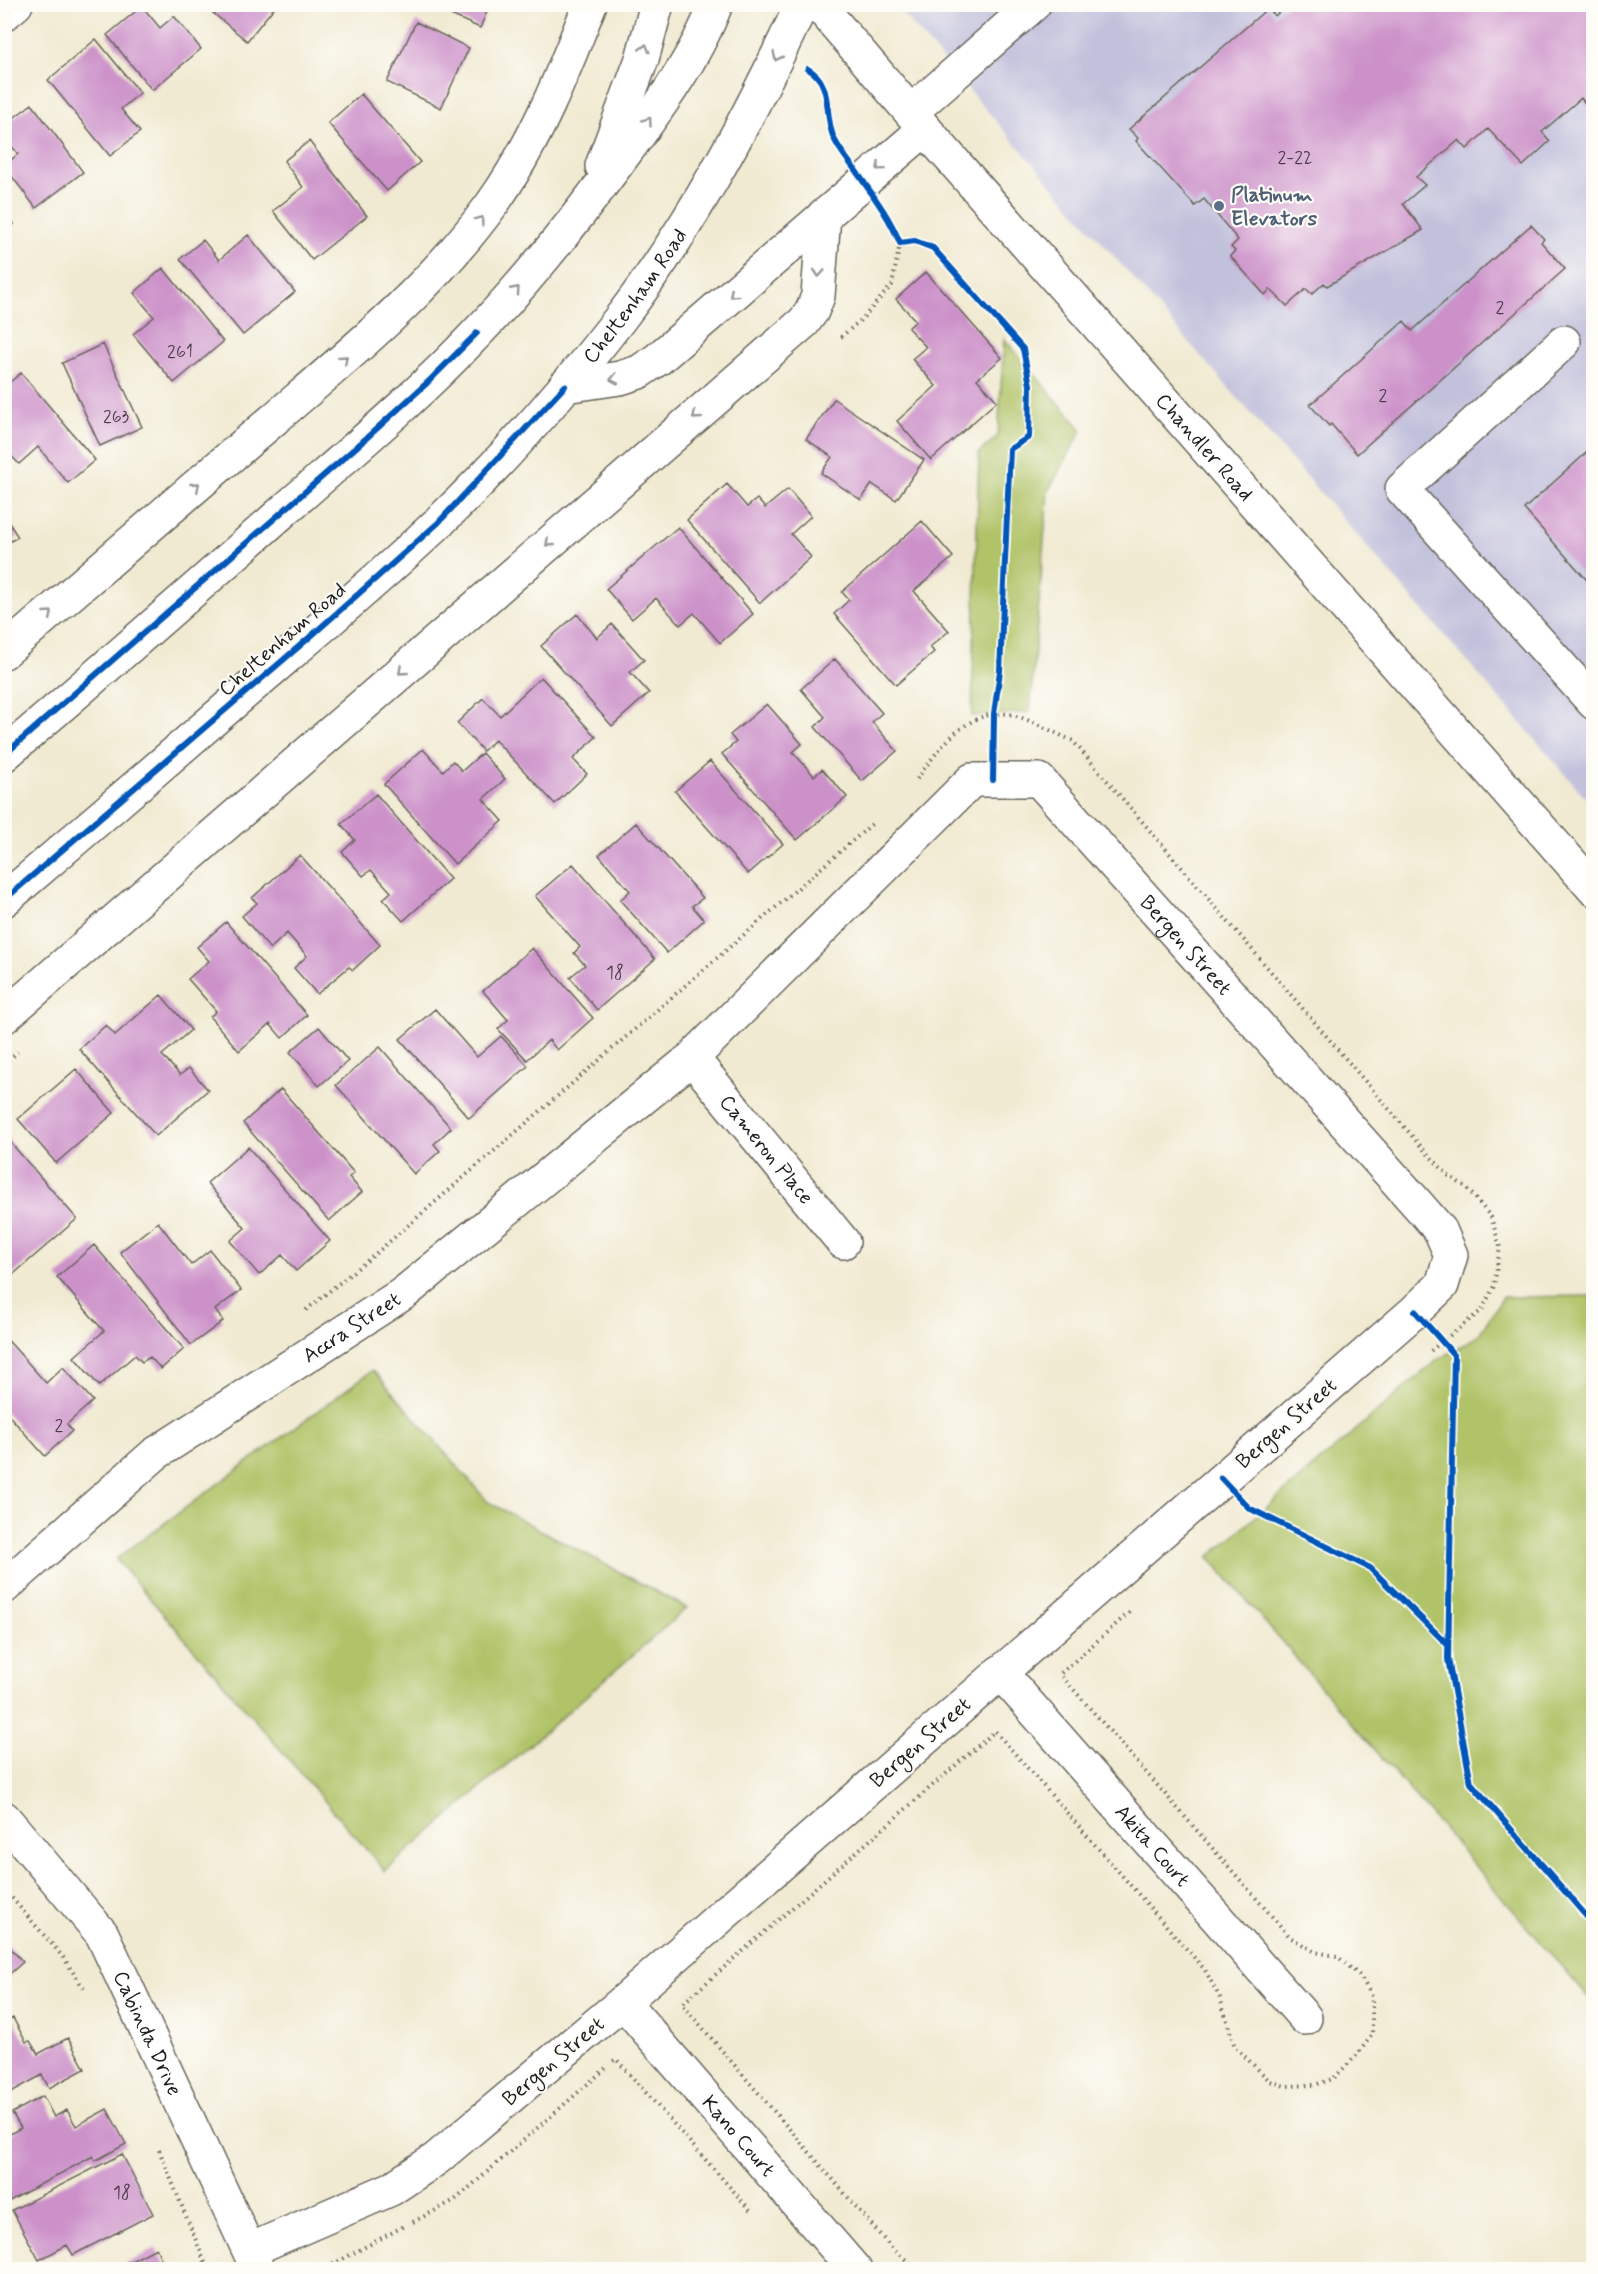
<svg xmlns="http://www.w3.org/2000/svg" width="1598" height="2274" viewBox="0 0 1598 2274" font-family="Mynerve,sans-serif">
	<rect width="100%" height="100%" fill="#fdfcf7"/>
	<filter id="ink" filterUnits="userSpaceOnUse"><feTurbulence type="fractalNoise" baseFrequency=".0167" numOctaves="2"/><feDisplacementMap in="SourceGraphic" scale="12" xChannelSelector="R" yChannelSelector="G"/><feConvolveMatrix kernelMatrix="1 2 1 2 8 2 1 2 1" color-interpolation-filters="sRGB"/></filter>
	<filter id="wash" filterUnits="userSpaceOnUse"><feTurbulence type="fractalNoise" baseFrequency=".008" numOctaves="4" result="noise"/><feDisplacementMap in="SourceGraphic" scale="24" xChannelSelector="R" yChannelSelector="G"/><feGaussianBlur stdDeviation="1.35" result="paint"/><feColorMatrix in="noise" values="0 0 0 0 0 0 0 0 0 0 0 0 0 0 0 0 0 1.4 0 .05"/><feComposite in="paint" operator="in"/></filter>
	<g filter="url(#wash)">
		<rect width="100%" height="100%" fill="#f1ead2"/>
		<path fill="#c2c1dc" d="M895 5H1593V806Z"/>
		<path fill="#b0c367" stroke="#667042" stroke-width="1.5" d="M1004 339 1082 430 1048 491 1030 712 972 716 979 453 998 436Z
			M1593 1296H1594L1593 2003 1209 1557 1437 1360 1478 1336 1503 1297Z
			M373 1370 488 1502 687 1608 385 1871 116 1559Z"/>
		<g id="blocks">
			<path fill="#cc91c9" d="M202 4H277L247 41Z
				M426 4H490L480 28Z
				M1288 4H1594V102L1588 107 1581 98 1542 132 1550 141 1523 166 1488 129 1467 149 1459 140 1416 177 1425 185 1403 204 1423 230 1327 286 1324 283 1312 294 1306 289 1287 306 1270 289 1265 295 1230 256 1235 251 1231 247 1238 240 1204 199 1195 206 1136 141 1138 138 1129 129 1268 8 1275 16Z
				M142 6 160 28 174 16 201 49 152 90 107 35Z
				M416 22 469 48 441 108 387 82Z
				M96 39 140 93 121 109 140 132 110 156 48 80Z
				M361 94 420 162 387 191 328 123Z
				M32 104 83 172 36 208 4 166 18 154 4 136V125Z
				M309 141 367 216 312 260 273 211 303 187 284 161Z
				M4 213 14 224 4 233Z
				M1531 225 1544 239 1541 242 1565 269 1357 454 1331 424 1329 426 1310 405 1404 321 1412 331Z
				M248 235 295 292 243 335 180 259 203 240 219 260Z
				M163 268 223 342 174 383 133 334 154 317 134 293Z
				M926 272 1002 358 977 379 997 401 931 460 897 421 936 386 912 359 926 347 908 328 916 321 896 299Z
				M103 344 142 427 100 446 62 363Z
				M21 373 95 460 68 483 38 447 19 464 4 448V387Z
				M834 399 924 460 896 500 872 484 861 500 821 473 832 457 806 439Z
				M1594 446V588L1524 509Z
				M727 484 747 507 757 499 765 508 788 489 811 516 791 534 811 557 760 603 687 520Z
				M4 515 18 537 4 545Z
				M922 521 953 557 914 591 949 631 930 647 934 652 896 685 834 614 849 600 842 592Z
				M678 527 753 614 720 643 694 613 680 625 656 598 632 619 606 589Z
				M577 614 597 638 612 624 644 660 630 672 649 693 612 726 541 646Z
				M835 659 882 713 872 722 897 751 862 781 815 727 825 717 801 689Z
				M541 677 596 737 573 759 587 774 555 804 495 740 483 751 457 723 483 698 500 716Z
				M767 704 802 744 793 752 814 776 822 769 847 797 797 840 722 754 736 742 730 735Z
				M423 749 443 771 453 761 462 771 482 753 505 779 483 799 503 821 455 864 384 784Z
				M710 761 783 844 748 874 675 791Z
				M376 794 450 879 403 921 383 899 391 892 371 870 363 876 342 852 355 840 341 824Z
				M636 823 703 898 692 906 704 920 667 953 620 900 630 891 599 855Z
				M300 855 380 945 353 970 349 967 317 994 294 968 307 956 287 933 270 949 242 916 257 903 252 898Z
				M573 864 655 959 597 1010 570 977 585 965 574 953 580 947 535 896Z
				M226 922 307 1015 282 1038 270 1024 239 1051 210 1017 216 1011 188 979 209 961 197 947Z
				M532 948 593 1018 557 1050 549 1040 527 1060 498 1029 508 1020 483 991Z
				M161 995 191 1030 162 1055 180 1075 189 1068 208 1090 156 1136 79 1049 106 1025 115 1035Z
				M435 1009 477 1057 501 1036 528 1066 469 1118 400 1039Z
				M319 1027 348 1061 319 1086 290 1052Z
				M380 1047 451 1128 434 1144 440 1151 414 1174 336 1085Z
				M76 1069 114 1113 56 1163 18 1119Z
				M281 1089 354 1173 349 1177 362 1192 329 1221 243 1123Z
				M4 1135 77 1219 9 1278 4 1273Z
				M248 1147 330 1241 296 1271 282 1255 259 1275 230 1241 245 1228 207 1183Z
				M158 1222 191 1265 210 1250 241 1290 215 1310 223 1321 191 1345 120 1252Z
				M94 1245 184 1349 161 1369 150 1357 142 1362 135 1355 99 1386 74 1357 104 1331 57 1277Z
				M4 1336 46 1383 63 1367 93 1401 67 1424 72 1431 45 1456 4 1410Z
				M4 1941 23 1962 4 1979Z
				M13 2018 26 2042 30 2041 38 2054 68 2038 85 2069 49 2088 42 2075 4 2096V2023Z
				M43 2096 54 2117 67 2110 76 2126 107 2109 126 2144 95 2161 93 2156 4 2204V2137L21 2128 12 2113Z
				M122 2154 153 2214 73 2255 67 2245 39 2260 12 2210Z
				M156 2248 167 2270H114Z"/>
		</g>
	</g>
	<g filter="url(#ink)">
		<use href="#blocks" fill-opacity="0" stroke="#67645c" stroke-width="1.5"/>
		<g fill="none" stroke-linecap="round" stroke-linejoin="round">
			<g stroke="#67645c" stroke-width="36">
				<g id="minor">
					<path d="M4 14 16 4"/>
					<path d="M911 112 1034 4"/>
					<path d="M1564 342 1402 489 1594 703"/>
					<path d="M4 652C94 574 183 497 273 420 351 353 431 288 492 204 535 144 563 73 590 4"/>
					<path d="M4 1017 804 322 812 311 818 296 824 215"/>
					<path id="s1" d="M692 1058 843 1242"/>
					<path id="s2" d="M4 1587 155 1454 404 1293 692 1058 972 780H1039L1419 1206 1440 1230 1451 1255 1442 1285 1415 1311 623 2002 436 2159 391 2189 250 2250"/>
					<path id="s3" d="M1000 1672 1305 2018"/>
					<path id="s4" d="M4 1818 102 1934 258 2270"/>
					<path id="s5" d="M623 2002 855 2270"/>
				</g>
			</g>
			<g stroke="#67645c" stroke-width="36">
				<g id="major">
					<path id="s6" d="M818 4 925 129 1594 889"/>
					<path d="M602 166 642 59 657 4"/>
					<path d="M565 386 620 378 639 372 658 359 925 129"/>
					<path d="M4 755C97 675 189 595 280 514 347 455 416 398 477 333 526 282 571 226 614 168 651 118 693 64 716 4"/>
					<path id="s7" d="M4 900C86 830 168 759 249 689 312 635 376 582 437 524 502 462 563 392 619 320 693 224 751 114 802 4"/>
				</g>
			</g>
			<path stroke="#67645c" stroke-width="4" stroke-dasharray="1.5 4.5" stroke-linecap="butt" d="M841 337 863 318 892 285 900 243
				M917 779C939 749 965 710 1008 714 1021 715 1059 735 1073 741L1425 1151 1449 1176 1466 1187 1491 1217 1500 1247 1494 1286 1482 1310 1429 1352
				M4 1064 18 1052
				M306 1310 374 1255 872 824
				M4 1889 63 1957 86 1992
				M613 2061 616 2059 752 2212
				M159 2150 208 2270
				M413 2222 455 2200 606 2068
				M322 2270 406 2225
				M927 2270 913 2265 894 2251 682 2004 995 1731 1205 1970 1220 1998 1235 2047 1270 2081 1285 2086 1314 2085 1333 2079 1357 2055 1372 2035V1996L1360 1976 1337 1956 1315 1952 1290 1937 1060 1674 1131 1611"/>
			<use href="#minor" stroke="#fff" stroke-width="33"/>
			<use href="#major" stroke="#fff" stroke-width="33"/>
			<g stroke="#fdfcf7" stroke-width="10">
				<path id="cycleway" d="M808 69C833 83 824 113 833 136 838 149 848 160 856 171 872 194 889 216 900 243L915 241 933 248 1023 349 1030 385 1029 437 1010 449 1000 671 994 714 993 780
					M4 755 362 442 427 383 477 333
					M4 900 310 637 438 523 565 386
					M1415 1311 1454 1355 1448 1659 1471 1783 1594 1925
					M1221 1478 1249 1508 1370 1568 1448 1645"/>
			</g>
			<use href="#cycleway" stroke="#0057b8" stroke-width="6"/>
		</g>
		<defs><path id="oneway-chevron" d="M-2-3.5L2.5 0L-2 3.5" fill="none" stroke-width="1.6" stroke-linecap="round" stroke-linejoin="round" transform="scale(1.5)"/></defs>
		<g stroke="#999">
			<use href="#oneway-chevron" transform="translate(645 48) rotate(-75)"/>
			<use href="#oneway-chevron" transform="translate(777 57) rotate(117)"/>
			<use href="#oneway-chevron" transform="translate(648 121) rotate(-54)"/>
			<use href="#oneway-chevron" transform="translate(880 167) rotate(140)"/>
			<use href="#oneway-chevron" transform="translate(480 220) rotate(-52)"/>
			<use href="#oneway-chevron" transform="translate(819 273) rotate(94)"/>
			<use href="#oneway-chevron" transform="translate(516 290) rotate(-48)"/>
			<use href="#oneway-chevron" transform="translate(733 294) rotate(139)"/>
			<use href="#oneway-chevron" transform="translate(344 359) rotate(-41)"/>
			<use href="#oneway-chevron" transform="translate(614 379) rotate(169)"/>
			<use href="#oneway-chevron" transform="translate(696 416) rotate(139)"/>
			<use href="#oneway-chevron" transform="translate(196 486) rotate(-41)"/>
			<use href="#oneway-chevron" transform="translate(549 543) rotate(139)"/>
			<use href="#oneway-chevron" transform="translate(49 614) rotate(-41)"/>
			<use href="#oneway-chevron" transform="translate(402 671) rotate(139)"/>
		</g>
	</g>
	<circle fill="#5c6f8a" stroke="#fdfcf7" stroke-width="2" cx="1219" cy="206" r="6"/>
	<g text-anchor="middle" stroke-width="4.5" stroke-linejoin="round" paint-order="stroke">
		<g font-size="18" fill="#483947">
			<text x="1295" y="163">2-22</text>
			<text x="1500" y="313">2</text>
			<text x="180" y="357">261</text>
			<text x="1383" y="401">2</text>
			<text x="116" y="422">263</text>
			<text x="615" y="978">18</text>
			<text x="59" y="1431">2</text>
			<text x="122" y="2198">18</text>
		</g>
		<g font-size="21" font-weight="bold" fill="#4e5e75" stroke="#fdfcf7" text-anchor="start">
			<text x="1231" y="201">Platinum<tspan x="1231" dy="24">Elevators</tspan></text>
		</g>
		<g font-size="21" fill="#1c1c1c" stroke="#fdfcf7">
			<text dy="7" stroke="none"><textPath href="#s7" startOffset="876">Cheltenham Road</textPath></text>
			<text dy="7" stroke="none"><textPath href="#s6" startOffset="588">Chandler Road</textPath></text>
			<text transform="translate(282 639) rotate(-41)" y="7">Cheltenham Road</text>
			<text dy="7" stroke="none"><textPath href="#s2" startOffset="1552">Bergen Street</textPath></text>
			<text dy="7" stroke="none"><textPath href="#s1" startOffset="118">Cameron Place</textPath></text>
			<text dy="7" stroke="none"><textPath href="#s2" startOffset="435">Accra Street</textPath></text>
			<text transform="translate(1286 1423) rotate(-41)" y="7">Bergen Street</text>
			<text transform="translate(920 1742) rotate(-41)" y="7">Bergen Street</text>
			<text dy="7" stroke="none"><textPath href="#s3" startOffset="231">Akita Court</textPath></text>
			<text dy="7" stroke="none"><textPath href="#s4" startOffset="261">Cabinda Drive</textPath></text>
			<text transform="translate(553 2061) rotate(-40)" y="7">Bergen Street</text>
			<text dy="7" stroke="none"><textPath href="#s5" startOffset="177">Kano Court</textPath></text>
		</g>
	</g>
	<rect width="1598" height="2274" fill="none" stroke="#fdfcf7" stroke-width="24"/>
</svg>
